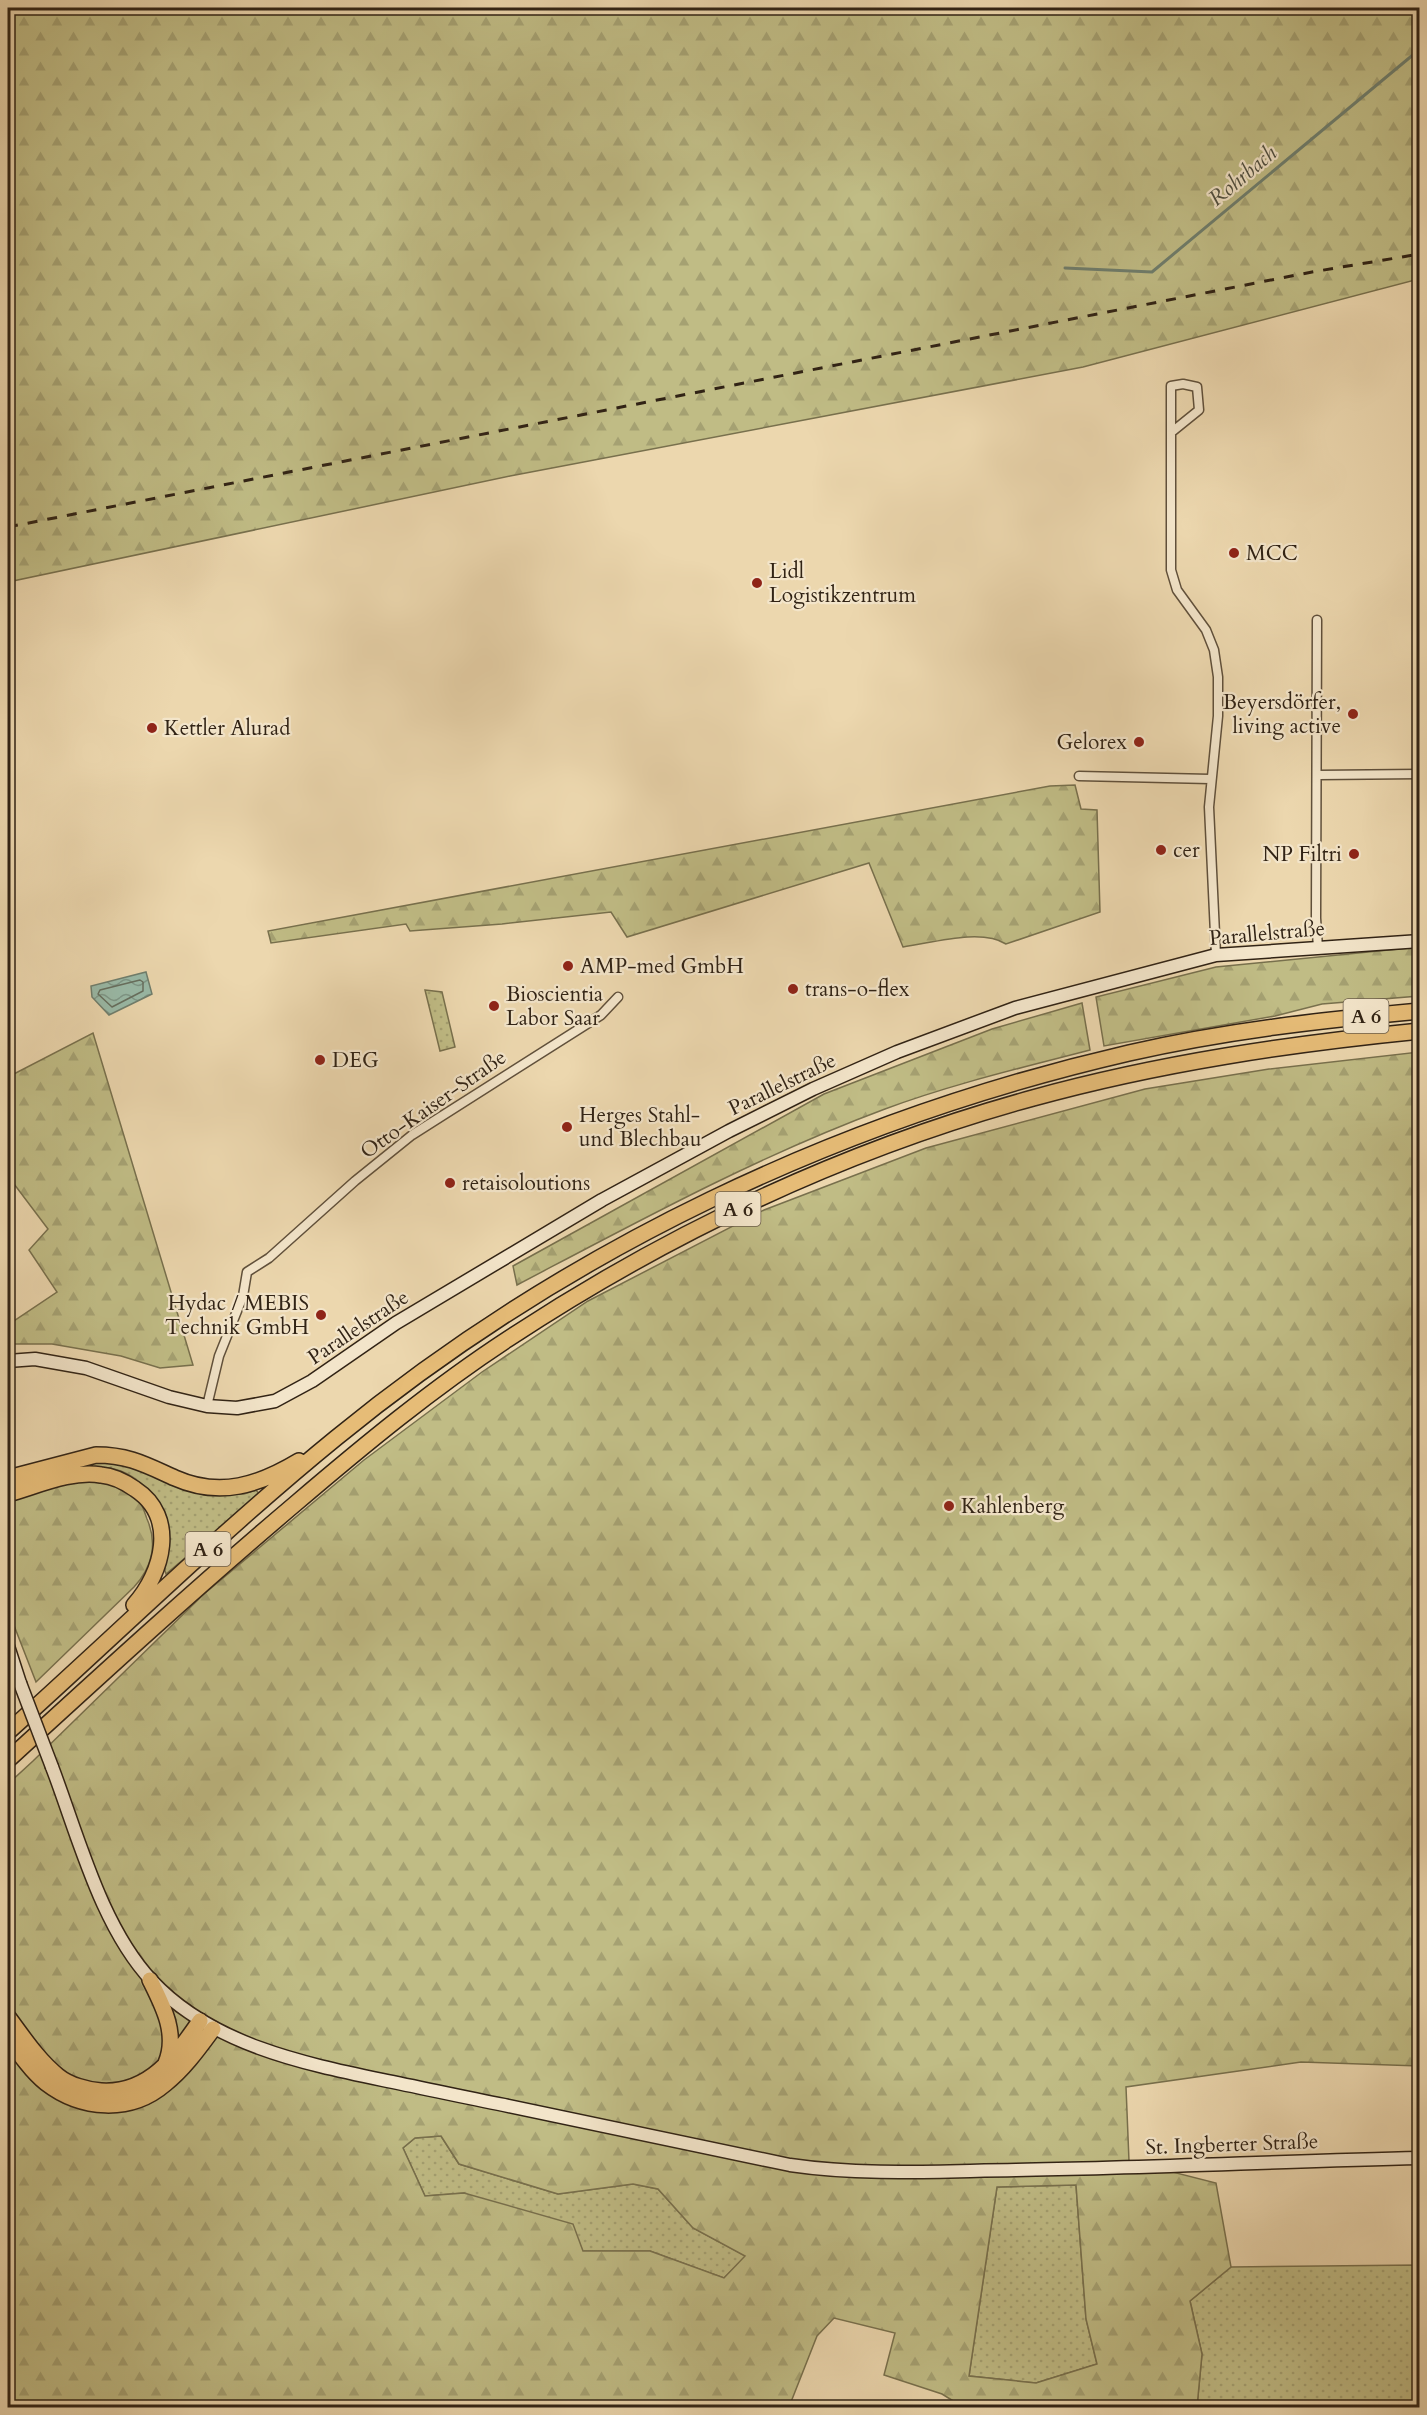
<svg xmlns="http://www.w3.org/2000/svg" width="1427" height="2415" viewBox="0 0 1427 2415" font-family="Cardo,serif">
	<defs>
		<pattern id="grass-dots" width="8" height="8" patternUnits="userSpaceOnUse" patternTransform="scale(1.5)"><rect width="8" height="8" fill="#c0bc85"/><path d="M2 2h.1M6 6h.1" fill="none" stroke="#a5a172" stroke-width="1.8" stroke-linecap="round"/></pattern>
		<pattern id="forest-firs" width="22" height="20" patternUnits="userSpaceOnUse" patternTransform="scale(1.5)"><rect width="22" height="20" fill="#c0bc85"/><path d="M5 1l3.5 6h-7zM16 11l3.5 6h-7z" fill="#a5a172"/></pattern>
		<pattern id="water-waves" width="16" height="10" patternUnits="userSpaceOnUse" patternTransform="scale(1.5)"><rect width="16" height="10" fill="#99baa8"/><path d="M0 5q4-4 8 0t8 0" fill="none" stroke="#7d9788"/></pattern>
	</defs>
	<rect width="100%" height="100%" fill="#ecd7ae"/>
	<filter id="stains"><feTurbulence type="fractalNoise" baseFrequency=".00333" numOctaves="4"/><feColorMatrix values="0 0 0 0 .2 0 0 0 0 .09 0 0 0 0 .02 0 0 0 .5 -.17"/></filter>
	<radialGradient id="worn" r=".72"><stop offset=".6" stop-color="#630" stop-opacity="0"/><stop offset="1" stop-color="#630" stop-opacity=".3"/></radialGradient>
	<path fill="url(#grass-dots)" stroke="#78704d" stroke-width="1.5" d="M425 990 442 992 455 1047 440 1051Z
		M111 1460 204 1495 244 1494 256 1490 260 1495 166 1574C161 1563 170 1551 169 1538 167 1507 142 1474 110 1468 97 1466 81 1468 68 1468L91 1462Z
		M441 2136 459 2164 558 2194 633 2184 658 2189 693 2228 746 2256 724 2278 650 2251H583L464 2193 425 2196 403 2148 415 2138Z
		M1076 2185 1086 2319 1097 2364 1036 2383 969 2376 997 2187Z
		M1419 2265V2407H1197L1202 2354 1190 2301 1231 2267Z"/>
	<path fill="url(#forest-firs)" stroke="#78704d" stroke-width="1.5" fill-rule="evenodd" d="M8 8H1419V279L1083 367 510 476 8 582Z
		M1075 785 1081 809 1097 810 1100 912 1006 944C981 928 932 943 903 947L869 863 627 937 611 912 502 924 410 931 406 924 271 943 268 931 1050 786Z
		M1419 947V996L1322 1004 1275 1016 1104 1046 1096 997 1216 967Z
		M1082 1003 1090 1050C1021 1068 952 1084 885 1109 758 1156 637 1222 517 1285L513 1266 824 1094 992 1029Z
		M93 1033 193 1365 160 1368 121 1356 52 1344H8V1325L57 1292 29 1250 48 1229 8 1176V1077Z
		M1419 1052V2066L1301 2062 1126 2087 1129 2161 1216 2183 1231 2267 1190 2301 1202 2354 1197 2407H963L942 2394 884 2375 895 2333 834 2318 817 2336 789 2407H8V1784L33 1761 204 1594 364 1460 482 1372 588 1301 764 1210 926 1148 1145 1089 1269 1069ZM441 2136 459 2164 558 2194 633 2184 658 2189 693 2228 745 2256 724 2278 650 2251H583L573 2224 464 2193 425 2196 403 2148 415 2138ZM1076 2185 1086 2319 1097 2364 1036 2383 969 2376 997 2187Z
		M89 1479C107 1482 127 1488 140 1502 143 1506 145 1514 147 1519 158 1544 152 1568 134 1587L36 1682 8 1610V1499L32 1491Z"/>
	<path fill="url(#water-waves)" stroke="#6f7e6d" stroke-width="1.5" d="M146 972 152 994 109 1015 92 997 91 986Z"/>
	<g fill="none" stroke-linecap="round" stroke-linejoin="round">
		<path stroke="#656e5e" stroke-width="1.5" d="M140 980 143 982V991L112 1007 98 994 100 990Z"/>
		<path stroke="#6f7e6d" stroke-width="3" d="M1065 268 1152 272 1420 49"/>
		<g stroke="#60503b" stroke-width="11">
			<path id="street" d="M1173 431 1199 410 1197 387 1183 384 1171 386V570L1177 590 1206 630 1214 650 1218 677V716L1209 807 1216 955
				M1317 620 1316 918 1318 948
				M1318 775 1420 774
				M1079 776 1210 779
				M207 1406 219 1356 243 1296 247 1272 269 1258 355 1181 412 1135 601 1015 618 997"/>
		</g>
		<g stroke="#312315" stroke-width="15">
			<path id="secondary" d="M8 1361 35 1359 86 1368 169 1397 207 1406 237 1408 275 1401 312 1381 396 1323 602 1200 729 1131 813 1089 897 1052 1015 1008 1216 955 1420 941
				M8 1646 20 1683
				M52 1767C78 1835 101 1927 152 1981 211 2044 301 2063 383 2080 423 2088 463 2097 504 2105 599 2125 694 2145 790 2165 865 2176 940 2171 1016 2170 1151 2168 1285 2161 1420 2158"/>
		</g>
		<g stroke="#312315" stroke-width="18">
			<path id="highway" d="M8 1478 96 1455C129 1455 146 1465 175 1478 220 1498 259 1485 299 1461
				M8 1494C37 1486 71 1470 101 1475 114 1476 125 1482 135 1489 178 1517 163 1573 134 1605
				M8 1732C117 1634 222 1531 336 1438 567 1249 839 1120 1129 1053 1225 1031 1322 1020 1420 1011
				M8 1760C102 1674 197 1587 295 1504 363 1446 433 1388 508 1339 669 1233 847 1149 1033 1098 1160 1063 1289 1044 1420 1031
				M150 1980C163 2006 178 2034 166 2063
				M8 2017C23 2037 38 2060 58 2076 69 2085 87 2090 101 2091 149 2094 175 2057 200 2021
				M8 2037C19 2053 31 2071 46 2083 81 2110 130 2114 165 2084 184 2069 199 2048 213 2029"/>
		</g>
		<use href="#street" stroke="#f3e5ca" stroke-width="8"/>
		<use href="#secondary" stroke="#f3e5ca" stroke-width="12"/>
		<use href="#highway" stroke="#e6bc77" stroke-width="15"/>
		<path stroke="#312315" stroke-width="3" stroke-dasharray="10 10" stroke-linecap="butt" d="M8 527 1312 272 1420 254"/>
		<g stroke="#312315" stroke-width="15" stroke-linecap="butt">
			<path id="secondary-bridge" d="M20 1683 52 1767"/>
		</g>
		<use href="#secondary-bridge" stroke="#f3e5ca" stroke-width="12"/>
	</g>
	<g fill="#8f2418" stroke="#f3e5ca" stroke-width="2">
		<circle cx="1234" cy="553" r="6"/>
		<circle cx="757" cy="583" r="6"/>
		<circle cx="1353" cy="714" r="6"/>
		<circle cx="152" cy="728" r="6"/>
		<circle cx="1139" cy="742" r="6"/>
		<circle cx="1161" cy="850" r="6"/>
		<circle cx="1354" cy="854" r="6"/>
		<circle cx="568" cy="966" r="6"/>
		<circle cx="793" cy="989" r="6"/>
		<circle cx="494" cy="1006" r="6"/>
		<circle cx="320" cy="1060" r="6"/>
		<circle cx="567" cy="1127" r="6"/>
		<circle cx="450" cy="1183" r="6"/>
		<circle cx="321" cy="1315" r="6"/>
		<circle cx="949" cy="1506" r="6"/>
	</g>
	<g text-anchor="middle" stroke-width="4.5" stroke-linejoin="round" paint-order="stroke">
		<g fill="#f3e5ca" stroke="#6b5d4b" stroke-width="1.5">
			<rect x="1343.5" y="999" width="45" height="34" rx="4.5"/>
			<rect x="715.5" y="1192" width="45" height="34" rx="4.5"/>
			<rect x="185.5" y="1532" width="45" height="34" rx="4.5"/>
		</g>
		<g font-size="20" font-weight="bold" fill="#312315">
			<text x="1366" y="1023">A 6</text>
			<text x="738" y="1216">A 6</text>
			<text x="208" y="1556">A 6</text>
		</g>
		<g font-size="21" fill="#312315" stroke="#f3e5ca" text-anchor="start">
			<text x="1246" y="560">MCC</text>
			<text x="769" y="578">Lidl<tspan x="769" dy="24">Logistikzentrum</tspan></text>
			<text x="1341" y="709" text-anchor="end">Beyersdörfer,<tspan x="1341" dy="24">living active</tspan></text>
			<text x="164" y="735">Kettler Alurad</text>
			<text x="1127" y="749" text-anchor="end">Gelorex</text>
			<text x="1173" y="857">cer</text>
			<text x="1342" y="861" text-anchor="end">NP Filtri</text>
			<text x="580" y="973">AMP-med GmbH</text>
			<text x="805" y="996">trans-o-flex</text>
			<text x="506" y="1001">Bioscientia<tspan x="506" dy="24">Labor Saar</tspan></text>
			<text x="332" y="1067">DEG</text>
			<text x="579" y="1122">Herges Stahl-<tspan x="579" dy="24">und Blechbau</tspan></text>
			<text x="462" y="1190">retaisoloutions</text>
			<text x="309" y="1310" text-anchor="end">Hydac / MEBIS<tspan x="309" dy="24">Technik GmbH</tspan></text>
			<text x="961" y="1513">Kahlenberg</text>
		</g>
		<g font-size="21" fill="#312315" stroke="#f3e5ca">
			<text transform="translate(1267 933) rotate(-5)" y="7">Parallelstraße</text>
			<text transform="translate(782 1084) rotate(-26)" y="7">Parallelstraße</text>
			<text transform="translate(433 1104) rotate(-35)" y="7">Otto-Kaiser-Straße</text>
			<text transform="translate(358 1327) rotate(-34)" y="7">Parallelstraße</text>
			<text transform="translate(1232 2144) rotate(-2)" y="7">St. Ingberter Straße</text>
		</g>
		<g font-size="22" font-style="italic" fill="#505041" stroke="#f3e5ca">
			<text transform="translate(1242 175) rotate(-40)" y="8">Rohrbach</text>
		</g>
	</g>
	<rect width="1427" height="2415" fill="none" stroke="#ecd7ae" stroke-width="30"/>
	<rect x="9" y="9" width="1409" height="2397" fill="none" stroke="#312315" stroke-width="3"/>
	<rect x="15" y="15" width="1397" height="2385" fill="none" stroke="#312315" stroke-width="1.5"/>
	<rect width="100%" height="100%" filter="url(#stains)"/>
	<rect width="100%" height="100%" fill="url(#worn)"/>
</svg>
